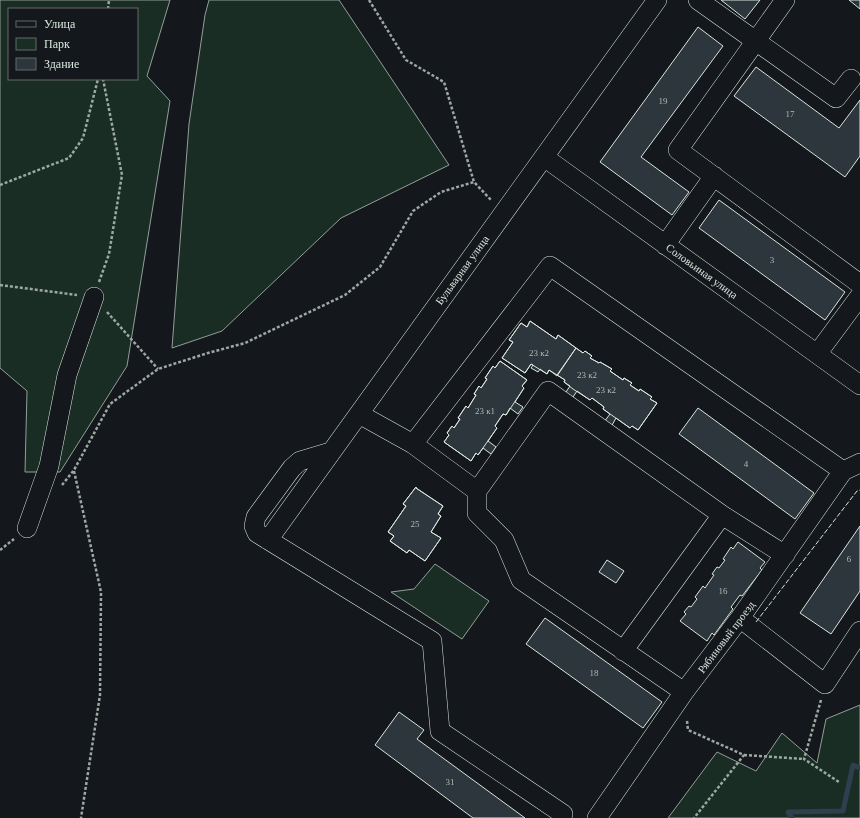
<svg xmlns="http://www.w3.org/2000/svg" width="860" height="818" viewBox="0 0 860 818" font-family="Georgia,serif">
	<rect width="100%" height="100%" fill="#14181c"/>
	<path fill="#1a2d24" stroke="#939e99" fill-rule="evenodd" d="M0 0H170L147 76 170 101 127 366 60 472H25L27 391 0 368ZM9 9H137V79H9Z
		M209 0H339L449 165 341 218 222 331 172 348 189 124 205 15Z
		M435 564 489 601 462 639 391 592 414 589Z
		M860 705V818H668L717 752 756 771 782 733 817 763 826 719Z"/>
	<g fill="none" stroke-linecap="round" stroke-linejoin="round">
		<path stroke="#2f3f4d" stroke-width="5" d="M792 818 788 812 843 811 853 765 860 768"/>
	</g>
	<path fill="#2c363c" stroke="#d8e6dc" d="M721 0H760L745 19Z
		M849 0H860V9Z
		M698 27 723 46 641 157 689 192 672 215 600 162Z
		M756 67 839 128 860 100V156L845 177 734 96Z
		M719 200 845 292 825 320 699 228Z
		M530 321 556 339 558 335 576 348 557 376 549 370 547 374 531 364 525 373 502 358 513 342 509 340 521 323 527 327Z
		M530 321 556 339 558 335 583 353 585 351 592 356 590 358 599 363 600 362 612 369 610 371 623 380 624 378 632 383 630 385 639 391 640 389 652 397 650 399 657 403 638 430 632 426 630 428 616 418 611 427 604 422 610 414 603 409 604 407 592 398 590 400 577 391 571 400 564 395 570 386 564 382 565 380 549 370 547 374 540 369 538 372 531 368 533 365 531 364 525 373 502 358 513 342 509 340 521 323 527 327Z
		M576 348 583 353 585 351 592 356 590 358 599 363 600 362 612 369 610 371 623 380 624 378 632 383 630 385 639 391 640 389 652 397 650 399 657 403 638 430 632 426 630 428 603 409 604 407 592 398 590 400 573 389 564 382 565 380 557 375Z
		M500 361 527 380 522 386 524 388 506 415 503 414 495 426 497 428 478 455 476 453 471 461 444 442 449 435 447 433 452 426 454 428 460 419 458 418 466 406 468 408 476 395 474 394 479 386 481 388 487 379 485 378 493 366 495 368Z
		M500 361 527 380 522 386 524 388 515 402 523 407 518 414 510 408 506 415 503 414 495 426 497 428 488 441 496 447 491 454 483 448 478 455 476 453 471 461 444 442 449 435 447 433 452 426 454 428 460 419 458 418 466 406 468 408 476 395 474 394 479 386 481 388 487 379 485 378 493 366 495 368Z
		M698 408 814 493 795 519 679 434Z
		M416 487V488L443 506 438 514 441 516 431 532 441 538 425 561 409 550 407 553 390 541 394 536 388 532 406 506 403 504Z
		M416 487V488L443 506 438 514 441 516 431 532 441 538 425 561 409 550 407 553 390 541 394 536 388 532 406 506 403 504Z
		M860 526V591L831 634 800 613Z
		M738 542 765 562 760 568 762 570 742 596 740 595 731 607 733 609 714 635 712 633 707 641 680 621 686 614 684 612 689 606 691 607 697 599 695 597 703 586 705 588 714 575 712 574 717 567 719 568 725 560 723 559 731 547 733 549Z
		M607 560 624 571 616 583 599 572Z
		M545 618 662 702 643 728 526 644Z
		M399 712 424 730 417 739 525 818H473L375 745Z"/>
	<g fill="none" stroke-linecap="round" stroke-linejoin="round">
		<g stroke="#d8e6dc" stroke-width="20">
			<path id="minor" d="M698 0 836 98 851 79
				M785 0 678 150 860 284
				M544 157 860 385
				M665 245 714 176
				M817 354 860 296
				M359 414 413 444 477 491
				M413 444 550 266 843 471
				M330 452 300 461 292 468 256 517 254 526 257 533 432 641 440 731 563 814
				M27 528 49 466 67 375 94 297
				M268 540 657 0
				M740 618 825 684 860 631
				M623 651 722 515
				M684 692 521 580 504 540 477 513V491L548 391 722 515 785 555
				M597 818 684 692 740 618 843 471 860 463"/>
		</g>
		<path stroke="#9da8a2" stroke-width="2.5" stroke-dasharray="3 2" stroke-linecap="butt" d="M369 0 406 60 444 82 474 182
			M108 9 109 0
			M0 185 69 158 83 138 98 79
			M99 282 109 254 122 175 103 79
			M0 285 77 295
			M107 312 158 369
			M74 471 101 592 100 695 81 818
			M62 485 74 470 110 404 158 369 208 353 245 343 345 295 380 267 413 211 441 192 474 182 491 200
			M0 550 14 539
			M821 700 804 759 839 782
			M687 721 688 730 744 755 694 818
			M744 755 804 759"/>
		<use href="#minor" stroke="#14181c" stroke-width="19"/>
		<path stroke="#d8e6dc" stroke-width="1" stroke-dasharray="5 2" stroke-linecap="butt" d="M756 622 857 491 860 490"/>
	</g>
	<g text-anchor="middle" stroke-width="3" stroke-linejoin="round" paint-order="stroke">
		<g font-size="9" fill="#adbab4">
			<text x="663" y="104">19</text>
			<text x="790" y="117">17</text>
			<text x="772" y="263">3</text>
			<text x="539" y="356">23 к2</text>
			<text x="587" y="378">23 к2</text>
			<text x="606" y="393">23 к2</text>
			<text x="485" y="414">23 к1</text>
			<text x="746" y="467">4</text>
			<text x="415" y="527">25</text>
			<text x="849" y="562">6</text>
			<text x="723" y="594">16</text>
			<text x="594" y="676">18</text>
			<text x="450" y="785">31</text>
		</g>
		<g font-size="11" fill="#d8e6dc" stroke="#14181c">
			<text transform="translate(462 270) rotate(-54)" y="4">Бульварная улица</text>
			<text transform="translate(702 271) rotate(36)" y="4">Соловьиная улица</text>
			<text transform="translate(726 637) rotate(-53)" y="4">Рябиновый проезд</text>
		</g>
	</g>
	<rect x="8" y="8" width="130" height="72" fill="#14181c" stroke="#626a69"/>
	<rect x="16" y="21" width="20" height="6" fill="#14181c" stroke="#626a69"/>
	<text x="44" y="28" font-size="12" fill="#d8e6dc">Улица</text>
	<rect x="16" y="38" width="20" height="12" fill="#1a2d24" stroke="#626a69"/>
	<text x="44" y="48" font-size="12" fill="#d8e6dc">Парк</text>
	<rect x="16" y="58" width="20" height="12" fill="#2c363c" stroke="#626a69"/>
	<text x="44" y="68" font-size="12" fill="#d8e6dc">Здание</text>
</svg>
